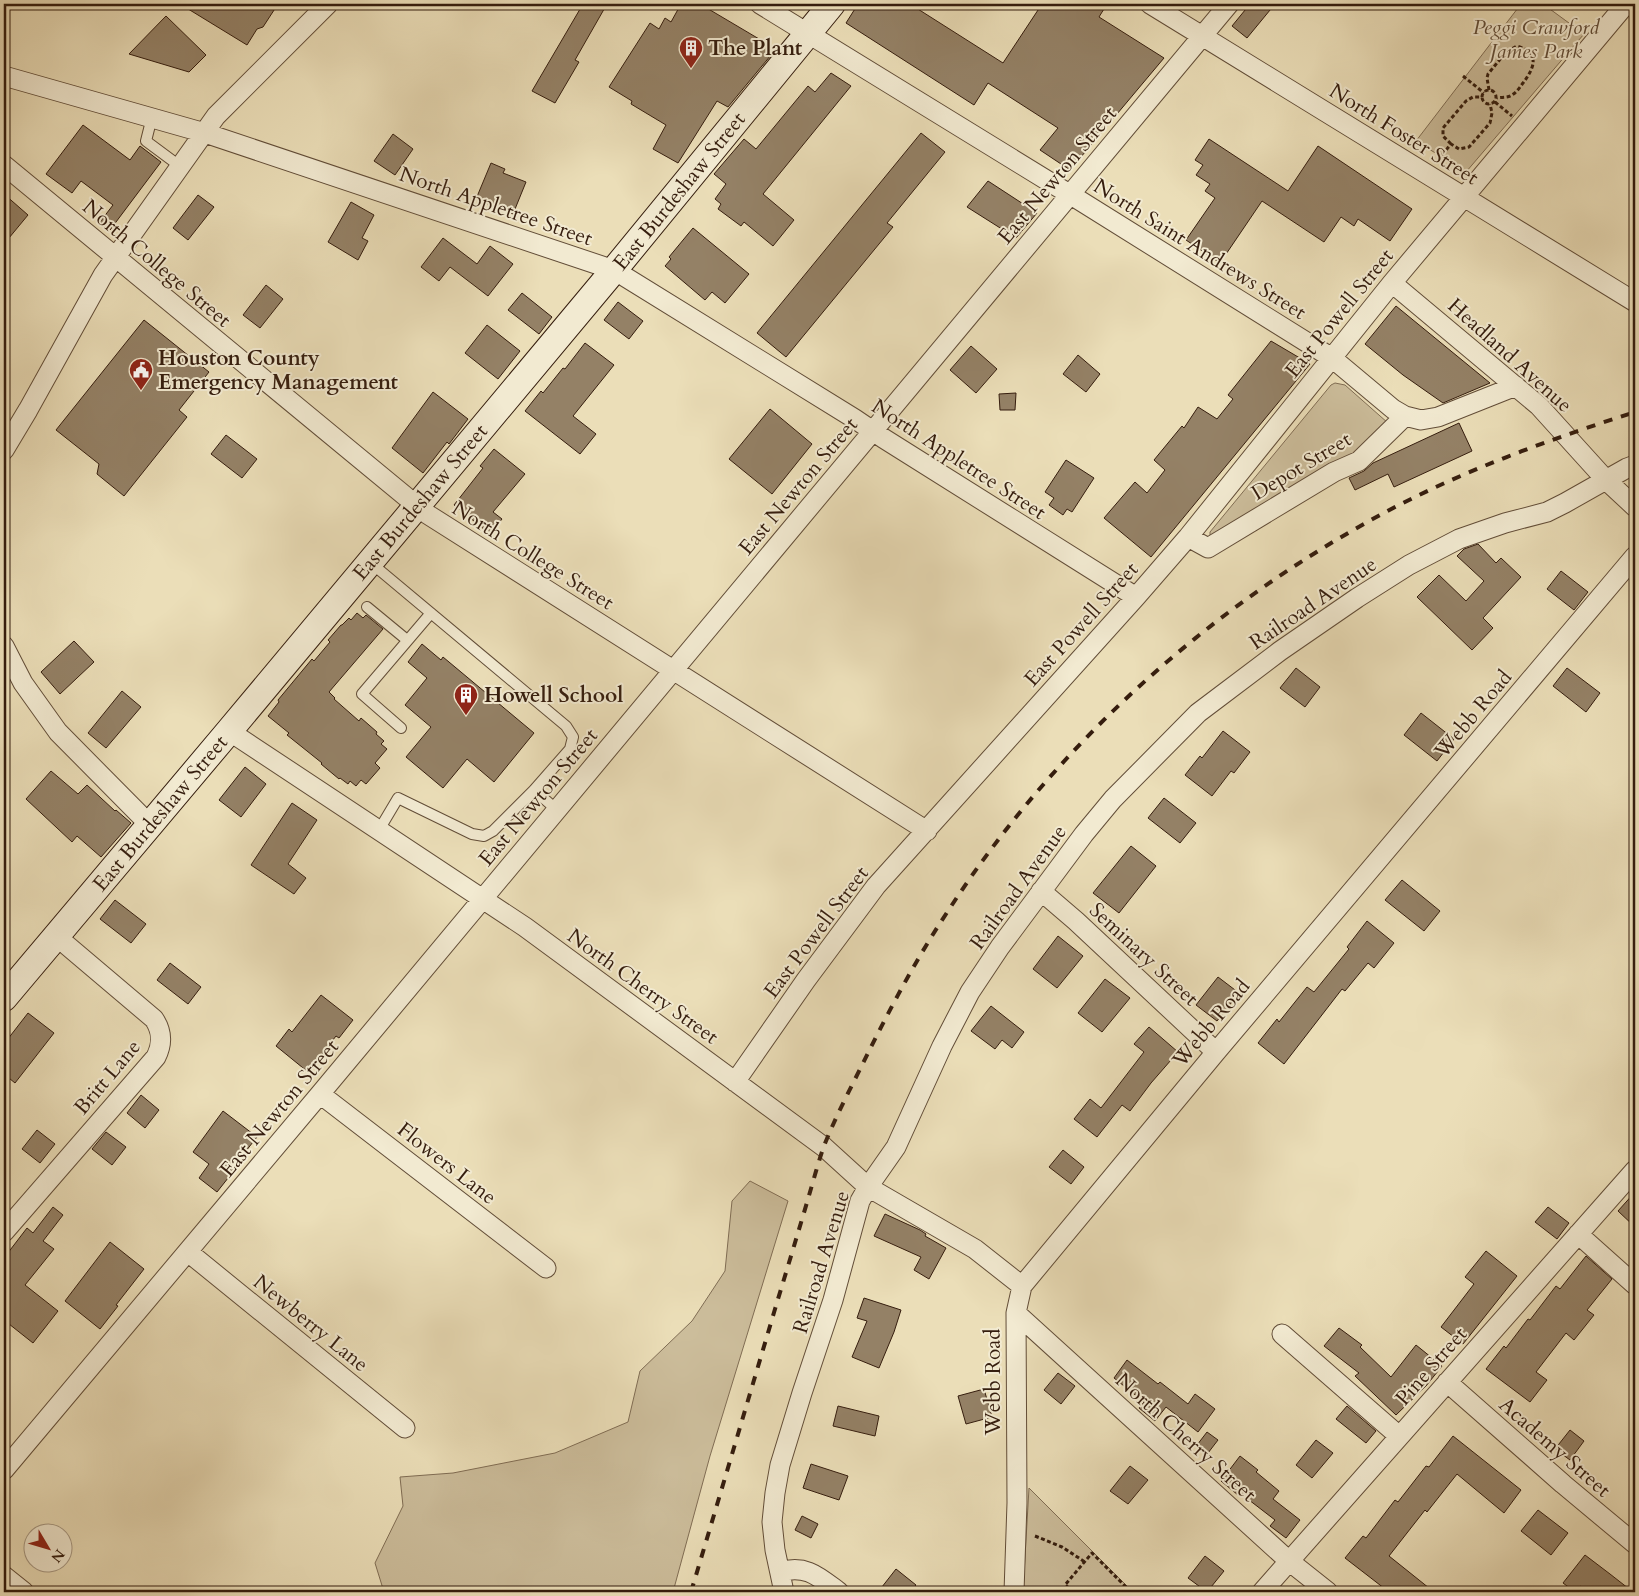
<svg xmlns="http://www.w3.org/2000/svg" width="1639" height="1596" viewBox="0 0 1639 1596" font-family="Cardo,serif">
	<rect width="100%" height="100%" fill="#ebdeb8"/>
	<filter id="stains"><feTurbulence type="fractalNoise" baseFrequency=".004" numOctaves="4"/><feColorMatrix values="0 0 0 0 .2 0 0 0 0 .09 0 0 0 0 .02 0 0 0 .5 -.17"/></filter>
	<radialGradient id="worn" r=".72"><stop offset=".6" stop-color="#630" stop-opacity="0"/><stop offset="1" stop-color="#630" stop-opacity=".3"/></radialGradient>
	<path fill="#ccbd9b" stroke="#806d54" d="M1521 4H1543L1584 34 1466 172 1416 141Z
		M1335 383 1345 385 1388 423 1353 456 1210 536V532L1331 385Z
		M750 1181 788 1201 710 1456 673 1592H384L375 1563 403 1506 400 1477 453 1473 555 1453 628 1422 640 1371 692 1321 725 1271 732 1201Z
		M1029 1488 1133 1592H1023Z"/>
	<path fill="#948166" stroke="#351d0e" d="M180 4H278L263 27 257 29 247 45Z
		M583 4H607L575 60 579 62 555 103 532 91Z
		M681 4H700L776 49 728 107 717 101 678 163 653 149 666 125 631 104 632 101 609 87 650 23 659 29 665 18 671 22Z
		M858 4H910L1003 63 1042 4H1107L1099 17 1164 58 1070 170 1040 150 1058 128 988 83 974 105 846 23Z
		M1250 4H1275L1247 38 1232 26Z
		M166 16 206 55 189 72 129 54Z
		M831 73 851 86 763 194 794 220 773 246 744 222 741 226 718 209 721 204 715 199 726 184 714 174 744 139 756 149 808 86 815 92Z
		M83 125 130 160 140 146 161 162 110 230 100 222 113 205 81 181 72 193 46 174Z
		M921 133 945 152 887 223 893 227 786 357 757 333Z
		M393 134 413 149 395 175 374 161Z
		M1209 139 1288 191 1318 146 1412 209 1390 241 1358 219 1354 226 1341 217 1324 242 1262 201 1220 263 1186 240 1215 198 1205 191 1210 184 1196 175 1203 165 1195 160Z
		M491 163 505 169 503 173 526 182 513 214 476 199Z
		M988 181 1037 213 1016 238 967 207Z
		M4 194 28 215 4 244Z
		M198 195 214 207 188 240 173 228Z
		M351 202 374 215 362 238 368 241 358 260 328 242Z
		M693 228 749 274 725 303 712 292 705 300 665 266 671 259 669 257Z
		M443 238 477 264 490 246 513 264 488 296 450 267 439 281 421 267Z
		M266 285 283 299 260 328 243 315Z
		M522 293 552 317 539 334 508 310Z
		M618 302 643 321 629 339 604 320Z
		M1396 306 1490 383 1443 403 1403 375 1365 344Z
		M144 320 209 372 179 410 187 417 124 496 97 474 99 464 56 430Z
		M487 325 520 351 498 379 465 353Z
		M1271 341 1310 364 1151 557 1104 518 1135 482 1147 493 1165 470 1154 460 1182 426 1184 428 1198 407 1217 419 1233 399 1228 395Z
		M585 343 614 365 573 416 596 434 580 454 525 411 541 391 543 393 563 368 565 369Z
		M971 346 997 369 976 393 950 370Z
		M1078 355 1100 374 1086 392 1063 374Z
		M433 392 468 419 449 444 447 442 423 473 392 448Z
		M1016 393 1015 410H1000L999 394Z
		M770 409 812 444 772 494 729 459Z
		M1459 423 1472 451 1394 487 1388 474 1355 490 1349 478 1364 471 1373 463Z
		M226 435 257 459 242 478 211 454Z
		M494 449 525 474 493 512 502 519 490 534 454 505 483 468 480 466Z
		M1066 460 1094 478 1072 512 1067 509 1063 515 1049 505 1054 498 1045 492Z
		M1478 544 1496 563 1501 558 1521 577 1483 618 1493 628 1472 650 1417 597 1439 575 1466 601 1484 581 1457 556 1464 549Z
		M1561 571 1588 592 1574 610 1547 589Z
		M357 613 363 618 366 615 383 629 329 692 335 698 334 699 359 721 361 718 377 732 376 734 384 741 381 744 387 749 375 763 380 768 366 784 361 780 356 786 350 781 348 784 340 778 339 779 321 764 322 763 287 735 289 733 268 716 279 702 278 700 312 659 314 661 330 642 328 640 341 625H342L349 618 351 620Z
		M74 641 94 662 60 694 41 672Z
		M422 644 441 660 443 657 534 733 494 782 467 759 443 788 406 757 431 727 405 705 427 678 408 662Z
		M1296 668 1320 687 1305 707 1280 688Z
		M1567 668 1600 693 1586 712 1553 686Z
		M122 691 141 707 106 748 88 733Z
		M1421 713 1454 739 1437 761 1404 735Z
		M1223 731 1250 752 1234 773 1231 771 1212 796 1185 775 1200 756 1202 758Z
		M245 767 266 784 241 817 219 800Z
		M51 771 78 794 87 785 115 811 116 810 131 823 101 857 77 836 72 842 26 799Z
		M1164 798 1196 823 1180 843 1148 818Z
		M292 803 317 820 288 864 306 878 294 894 251 865Z
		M1131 846 1156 866 1119 913 1093 893Z
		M1402 880 1440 911 1424 931 1385 900Z
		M115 900 146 924 131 943 100 919Z
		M1367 921 1394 943 1374 968 1368 963 1345 991 1342 989 1284 1064 1258 1043 1277 1019 1279 1022 1307 987 1314 992 1349 949 1347 947Z
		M1058 936 1083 956 1057 988 1033 969Z
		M170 963 201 987 188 1004 157 980Z
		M1218 977 1239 993 1217 1021 1196 1005Z
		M1105 979 1130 998 1102 1032 1078 1013Z
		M321 995 353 1020 339 1038 336 1036 308 1072 276 1046 289 1029 292 1032Z
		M991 1006 1024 1032 1012 1048 1002 1040 995 1049 971 1031Z
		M28 1013 54 1033 15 1083 4 1074V1044Z
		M1149 1027 1178 1052 1151 1083 1130 1111 1122 1105 1097 1137 1074 1119 1090 1099 1101 1108 1144 1052 1134 1044Z
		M141 1095 159 1110 145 1128 127 1113Z
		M223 1111 257 1137 234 1166 236 1168 217 1192 199 1178 209 1164 193 1152Z
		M37 1130 55 1144 40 1163 22 1149Z
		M106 1132 126 1147 112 1165 92 1149Z
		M1063 1150 1084 1167 1071 1184 1049 1167Z
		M1635 1192V1227L1618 1211Z
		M53 1207 63 1215 43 1241 54 1249 25 1285 58 1311 33 1343 4 1320V1258L27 1228 33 1233Z
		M1548 1207 1569 1223 1557 1239 1535 1222Z
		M885 1214 920 1230 926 1234 925 1236 946 1248 929 1279 914 1270 921 1257 874 1236Z
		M110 1242 144 1269 116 1305 118 1306 100 1329 65 1301Z
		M1486 1251 1517 1276 1463 1344 1441 1327 1474 1284 1465 1277Z
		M1586 1256 1612 1279 1587 1310 1594 1315 1574 1340 1566 1333 1536 1372 1547 1380 1530 1402 1486 1369 1504 1346 1506 1348 1528 1319 1530 1320 1556 1286 1560 1289Z
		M864 1298 901 1310 894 1332 879 1368 852 1357 867 1321 857 1318Z
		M1339 1328 1362 1345 1360 1347 1391 1377 1416 1345 1442 1366 1426 1386 1396 1415 1355 1376 1359 1373 1324 1346Z
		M1127 1360 1158 1384 1160 1382 1188 1404 1195 1394 1215 1409 1198 1432 1166 1407 1155 1421 1139 1408 1144 1402 1114 1378Z
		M1058 1373 1075 1386 1061 1404 1044 1390Z
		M984 1389 992 1417 966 1424 958 1396Z
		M838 1406 879 1416 875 1436 833 1426Z
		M1347 1406 1376 1431 1366 1443 1336 1419Z
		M1570 1430 1584 1441 1570 1460 1555 1449Z
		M1207 1432 1218 1440 1208 1453 1197 1445Z
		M1453 1436 1521 1490 1504 1513 1457 1474 1427 1512 1425 1510 1389 1556 1434 1592H1389L1345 1558 1363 1536 1366 1538 1395 1500 1398 1502 1426 1466 1429 1467Z
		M1316 1440 1333 1453 1312 1478 1296 1465Z
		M1240 1456 1258 1470 1256 1472 1279 1491 1273 1499 1300 1520 1286 1538 1270 1526 1275 1520 1240 1493 1238 1495 1221 1481Z
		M811 1464 848 1476 839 1500 803 1488Z
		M1130 1466 1148 1480 1128 1504 1110 1491Z
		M1538 1510 1568 1533 1551 1555 1521 1531Z
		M802 1516 818 1524 811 1538 795 1530Z
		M1585 1555 1610 1574 1633 1592H1589L1580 1586 1575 1592 1563 1583Z
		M1205 1556 1224 1571 1207 1592 1188 1578Z
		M896 1569 916 1585 910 1592H878Z"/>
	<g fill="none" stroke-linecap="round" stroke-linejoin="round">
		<g stroke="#624d38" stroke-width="12">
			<path id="lane" d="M152 117 146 141 181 167
				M371 563 566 726 573 737 570 749 534 790 493 831 484 836 472 834 398 798 379 830
				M367 607 407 640
				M401 728 362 694 431 613
				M534 790 557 810"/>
		</g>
		<g stroke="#624d38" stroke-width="21">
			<path id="street" d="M760 4 1079 200 1332 358 1393 409 1405 416 1421 420 1438 417 1516 386
				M1150 4 1635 302
				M4 76 205 133 614 270 855 419 883 438 1136 597
				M4 165 427 514 927 831
				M1392 283 1539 406 1606 480 1635 507
				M4 450 28 410 103 275 216 116 328 4
				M1188 537 1208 548 1334 472 1359 461 1405 416
				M4 646 23 683 58 732 149 824
				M229 731 525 927 824 1147 868 1187 975 1249 1022 1286
				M1041 891 1076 921 1216 1052
				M735 1082 806 980 876 886 1136 597 1188 537 1392 283 1626 4
				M320 1094 546 1268
				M4 1232 156 1057C163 1043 162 1031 154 1019L56 936
				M1578 1234 1635 1285
				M188 1252 405 1428
				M1016 1313 1289 1561 1328 1592
				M1282 1334 1399 1436
				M1447 1382 1563 1484 1635 1544
				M4 1470 320 1094 1229 4
				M780 1572C806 1564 819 1577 839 1592
				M4 1576 24 1592
				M784 1592 775 1550 772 1522 775 1493 780 1465 802 1393 833 1300 860 1201 868 1187 896 1147 942 1046 970 992 1000 947 1084 834 1113 799 1198 713 1280 651 1357 598 1409 565 1459 539 1505 523 1547 512 1565 503 1627 468 1635 465
				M1014 1592 1017 1503 1016 1313 1022 1286 1216 1052 1635 556
				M1262 1592 1635 1170"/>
		</g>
		<g stroke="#351d0e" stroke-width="28">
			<path id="secondary" d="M4 998 229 731 614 270 832 4"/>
		</g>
		<path stroke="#351d0e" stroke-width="3" stroke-dasharray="4 2.5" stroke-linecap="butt" d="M1463 76 1484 93
			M1489 90 1487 78 1488 74 1506 52 1517 46C1540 53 1535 67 1523 83 1520 87 1517 92 1512 95 1508 98 1502 97 1497 98
			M1482 97a7 7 0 1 1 14 0a7 7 0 1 1-14 0Z
			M1495 102 1512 116
			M1451 144 1443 136V128L1466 101 1473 97H1482
			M1438 160 1451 144 1459 149 1469 147 1490 123 1492 113 1490 104
			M1035 1536 1062 1547 1085 1562
			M1074 1592 1065 1585 1092 1553 1131 1592"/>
		<use href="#lane" stroke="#f2ead1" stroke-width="10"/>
		<use href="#street" stroke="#f2ead1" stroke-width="19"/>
		<use href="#secondary" stroke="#f2ead1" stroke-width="26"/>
		<path stroke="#351d0e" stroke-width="4" stroke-dasharray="9 9" stroke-linecap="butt" d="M691 1592C720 1495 749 1397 778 1299 788 1266 798 1233 808 1199 813 1182 818 1163 824 1146 837 1113 854 1082 869 1051 893 1003 918 956 948 911 1058 741 1217 600 1397 506 1473 467 1554 438 1635 412"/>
	</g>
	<defs>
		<g id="building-pin" transform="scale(1.25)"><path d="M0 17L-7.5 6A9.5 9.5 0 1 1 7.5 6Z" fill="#8f2418" stroke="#f2ead1"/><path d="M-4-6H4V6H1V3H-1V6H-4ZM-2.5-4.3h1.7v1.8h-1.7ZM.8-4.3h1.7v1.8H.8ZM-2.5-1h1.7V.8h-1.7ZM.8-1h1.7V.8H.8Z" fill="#fff"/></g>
		<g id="civic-pin" transform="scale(1.25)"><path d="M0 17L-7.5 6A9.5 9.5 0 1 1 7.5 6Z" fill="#8f2418" stroke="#f2ead1"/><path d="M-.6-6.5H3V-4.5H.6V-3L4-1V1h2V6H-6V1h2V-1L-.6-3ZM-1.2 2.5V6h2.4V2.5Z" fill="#fff"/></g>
	</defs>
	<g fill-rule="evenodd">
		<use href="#building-pin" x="691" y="48"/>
		<use href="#civic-pin" x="141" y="370"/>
		<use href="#building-pin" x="466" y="695"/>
	</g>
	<g text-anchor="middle" stroke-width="4" stroke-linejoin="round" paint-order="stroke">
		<g font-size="21" font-style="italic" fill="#624d38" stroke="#f2ead1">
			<text x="1536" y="34">Peggi Crawford<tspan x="1536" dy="24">James Park</tspan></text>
		</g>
		<g font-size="21" font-weight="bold" fill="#351d0e" stroke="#f2ead1" text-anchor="start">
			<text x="708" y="55">The Plant</text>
			<text x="158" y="365">Houston County<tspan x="158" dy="24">Emergency Management</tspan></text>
			<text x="484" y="702">Howell School</text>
		</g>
		<g font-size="21" fill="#351d0e" stroke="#f2ead1">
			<text transform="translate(1404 134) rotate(32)" y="7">North Foster Street</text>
			<text transform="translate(1057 175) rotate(-50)" y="7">East Newton Street</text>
			<text transform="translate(679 191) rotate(-51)" y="7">East Burdeshaw Street</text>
			<text transform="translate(496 206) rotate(19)" y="7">North Appletree Street</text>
			<text transform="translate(1200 249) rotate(32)" y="7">North Saint Andrews Street</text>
			<text transform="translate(157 263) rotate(40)" y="7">North College Street</text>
			<text transform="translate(1339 313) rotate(-51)" y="7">East Powell Street</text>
			<text transform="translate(1510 355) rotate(42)" y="7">Headland Avenue</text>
			<text transform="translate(959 459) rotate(33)" y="7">North Appletree Street</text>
			<text transform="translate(1301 466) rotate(-31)" y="7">Depot Street</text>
			<text transform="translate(798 486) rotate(-50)" y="7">East Newton Street</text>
			<text transform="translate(420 502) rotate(-50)" y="7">East Burdeshaw Street</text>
			<text transform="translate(533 555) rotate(32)" y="7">North College Street</text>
			<text transform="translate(1313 603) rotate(-34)" y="7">Railroad Avenue</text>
			<text transform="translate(1081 624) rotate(-48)" y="7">East Powell Street</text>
			<text transform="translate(1473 714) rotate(-50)" y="7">Webb Road</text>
			<text transform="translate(538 797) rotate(-50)" y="7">East Newton Street</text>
			<text transform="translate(160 813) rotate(-50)" y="7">East Burdeshaw Street</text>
			<text transform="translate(1018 887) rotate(-54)" y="7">Railroad Avenue</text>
			<text transform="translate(816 932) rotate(-53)" y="7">East Powell Street</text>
			<text transform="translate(1144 954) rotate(43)" y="7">Seminary Street</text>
			<text transform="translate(643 986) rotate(36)" y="7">North Cherry Street</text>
			<text transform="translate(1211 1023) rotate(-50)" y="7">Webb Road</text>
			<text transform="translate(107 1077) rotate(-50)" y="7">Britt Lane</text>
			<text transform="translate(279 1108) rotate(-50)" y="7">East Newton Street</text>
			<text transform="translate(447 1163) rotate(38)" y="7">Flowers Lane</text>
			<text transform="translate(821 1262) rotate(-73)" y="7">Railroad Avenue</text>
			<text transform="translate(311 1323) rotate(39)" y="7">Newberry Lane</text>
			<text transform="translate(1431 1366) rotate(-49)" y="7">Pine Street</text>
			<text transform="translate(993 1382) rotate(-90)" y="7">Webb Road</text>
			<text transform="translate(1186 1437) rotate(42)" y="7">North Cherry Street</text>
			<text transform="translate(1555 1447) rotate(41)" y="7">Academy Street</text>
		</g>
	</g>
	<rect width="1639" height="1596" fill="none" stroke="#ebdeb8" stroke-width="20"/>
	<rect x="5" y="5" width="1629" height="1586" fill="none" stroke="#351d0e" stroke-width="2.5"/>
	<rect x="10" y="10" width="1619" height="1576" fill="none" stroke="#351d0e"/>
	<g transform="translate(48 1548) rotate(128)"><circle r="24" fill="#f2ead1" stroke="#a69883"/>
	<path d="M0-4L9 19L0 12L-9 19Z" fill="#8f2418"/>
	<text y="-8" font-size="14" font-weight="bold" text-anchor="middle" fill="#351d0e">N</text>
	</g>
	<rect width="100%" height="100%" filter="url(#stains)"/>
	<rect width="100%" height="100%" fill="url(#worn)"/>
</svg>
